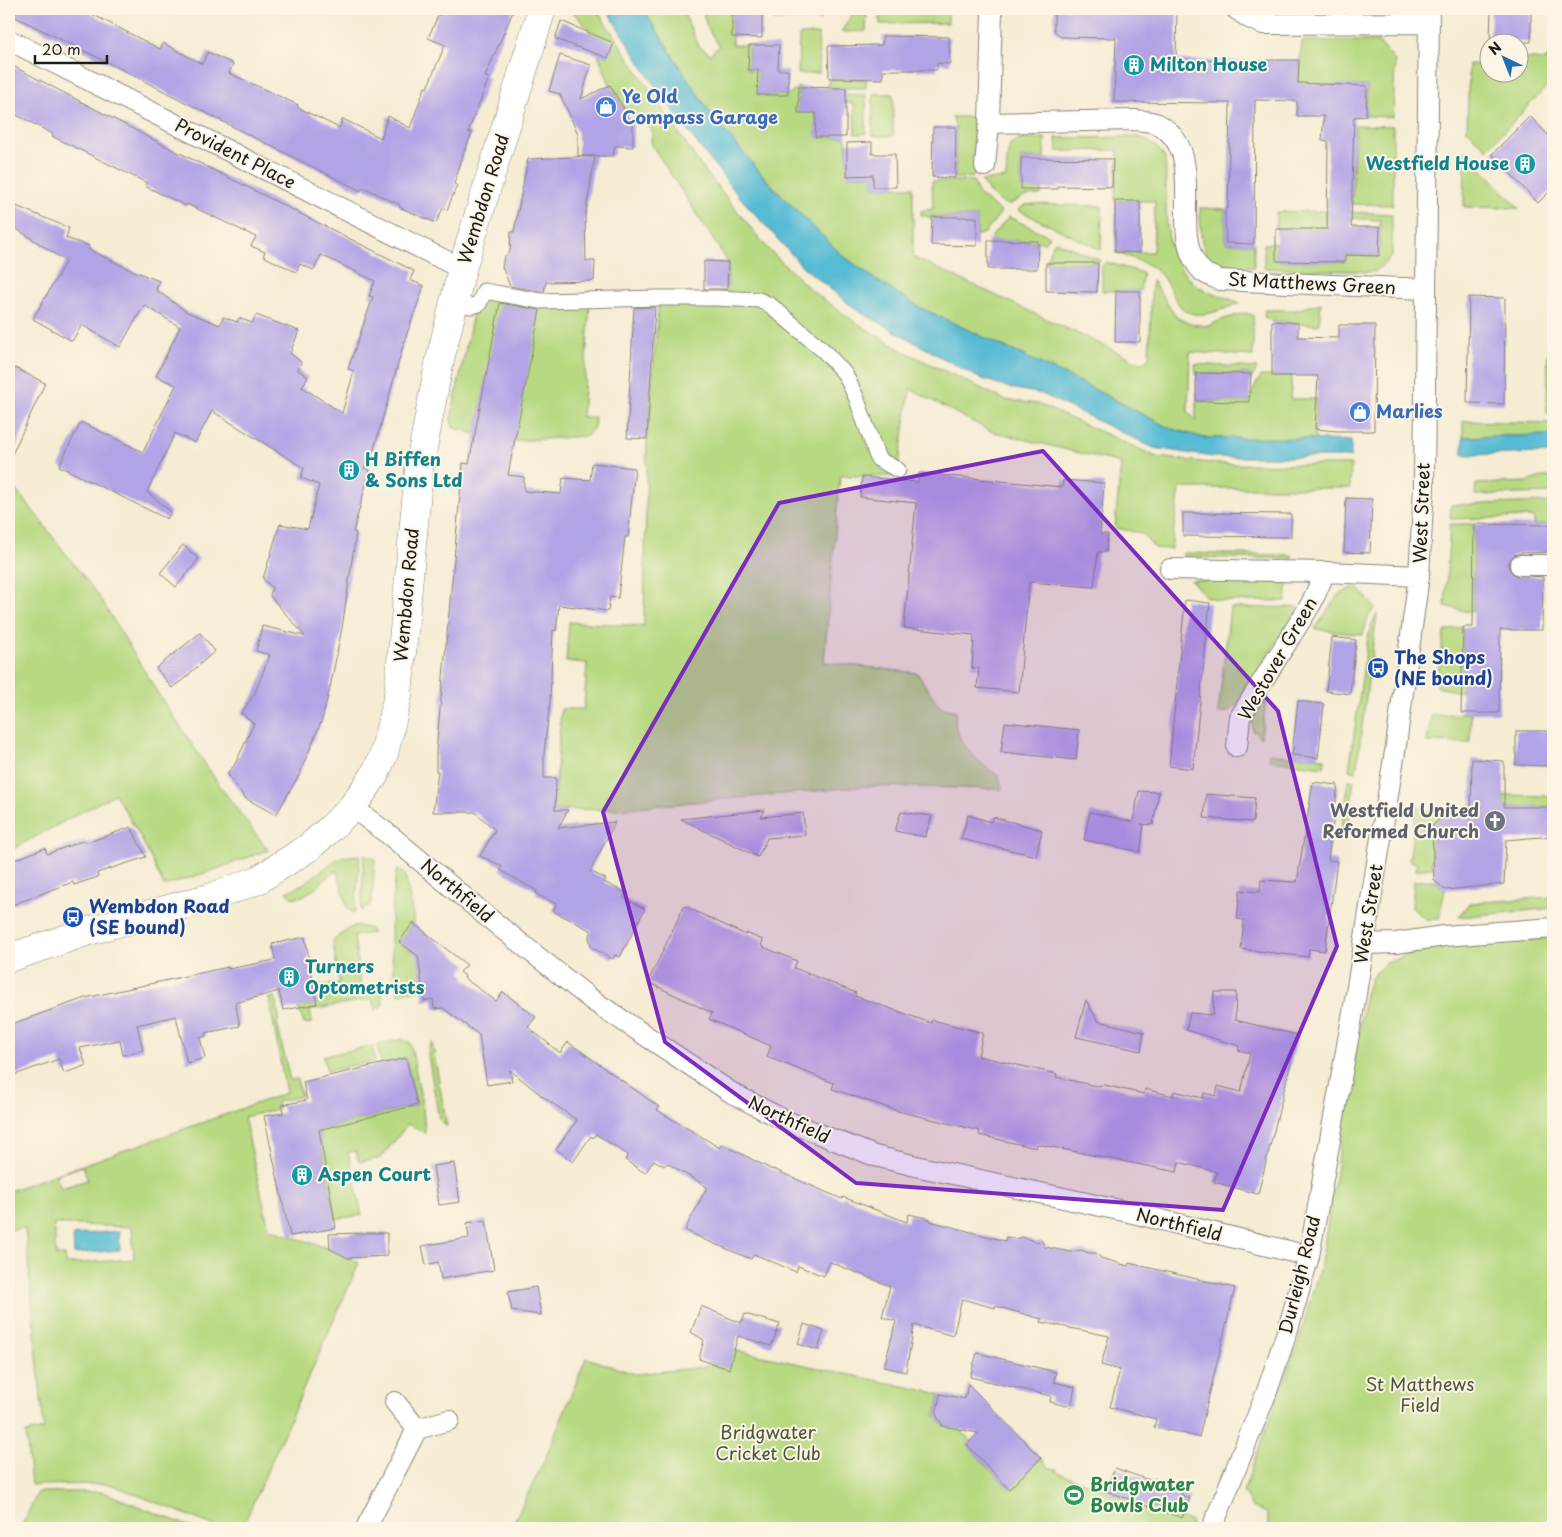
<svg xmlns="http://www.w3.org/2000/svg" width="1562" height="1537" viewBox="0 0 1562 1537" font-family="'Playpen Sans',sans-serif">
	<rect width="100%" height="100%" fill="#fcf5e5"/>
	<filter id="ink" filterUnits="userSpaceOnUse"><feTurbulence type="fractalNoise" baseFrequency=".02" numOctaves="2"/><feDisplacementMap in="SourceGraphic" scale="10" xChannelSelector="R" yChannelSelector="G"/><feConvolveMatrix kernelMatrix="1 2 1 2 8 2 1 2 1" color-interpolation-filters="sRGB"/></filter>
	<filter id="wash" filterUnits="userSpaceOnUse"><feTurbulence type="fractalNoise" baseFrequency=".0096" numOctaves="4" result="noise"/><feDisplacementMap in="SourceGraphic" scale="20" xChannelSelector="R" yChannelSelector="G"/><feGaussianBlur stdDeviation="1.12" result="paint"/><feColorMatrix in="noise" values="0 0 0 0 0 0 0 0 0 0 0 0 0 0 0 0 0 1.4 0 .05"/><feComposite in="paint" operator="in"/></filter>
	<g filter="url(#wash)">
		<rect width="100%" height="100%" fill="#f5ecd3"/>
		<path fill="#b7d981" stroke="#6a7a4e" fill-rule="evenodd" d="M570 9H596L701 166 768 249 812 291 855 322 901 350 1005 400 1038 404 1157 457 1218 464 1351 465 1350 488H1180L1171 549 1155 548 1141 533 1115 528 1121 463 990 431 910 389 897 476H840L824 662 917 673 940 707 956 711C956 715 955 719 955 723 958 744 982 766 999 776L1002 789 869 786 617 809 554 810 561 709H584L587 663 566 662 569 622 644 626 647 439 659 301 727 294 728 262 651 144 652 129 624 109 610 85 588 28Z
			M643 9H682L699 46 710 54 719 46C712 35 702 22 704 9H732V45H749L748 70H758V95H787L799 87 798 112 816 113V137H846L848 176 873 175V187H913V257L1141 363 1149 358 1152 280 1176 317 1190 324 1208 326 1221 320 1245 313 1253 315V356L1190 352 1188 412 1196 420V401L1249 402V397L1261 376H1292L1290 399H1316L1315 439 1204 438 1169 428 1082 383 919 307 879 282 842 255 805 220 746 157 710 113Z
			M774 9H821V19L774 20Z
			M856 9H867L866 31 841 32Z
			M948 9V23L880 24 879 10Z
			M818 34 819 73 798 74 799 35Z
			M1302 41H1378L1395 61 1393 117 1366 116 1367 86 1298 84Z
			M1548 56H1553V80L1487 149 1467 130 1469 64 1489 65 1490 72H1520V58L1547 60Z
			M829 79H866V88H828Z
			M833 94 866 95V134H855L854 103 833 104Z
			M873 94H893V136H873Z
			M952 117H973L975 173 973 177 955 178 956 127Z
			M1355 125 1393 126V205L1352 204Z
			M1138 137C1151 142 1158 146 1165 158 1169 202 1156 257 1198 286 1211 296 1226 296 1240 303 1224 308 1201 321 1184 310 1176 304 1168 282 1160 274 1150 262 1129 258 1115 252H1153L1155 201H1115L1118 150 1057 151 1056 138Z
			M1045 138 1044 158H1021V188L1042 189 1041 195 1026 196 1008 205C995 200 989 193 981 181L1006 178C1009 140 1004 139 1045 138Z
			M1465 151 1519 208 1464 207Z
			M932 181H973L979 195 1001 212 985 233 977 235V217H928L921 215V211L933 209Z
			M1035 204 1102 206 1101 250 1018 210 1025 205Z
			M1200 208 1225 209 1226 243 1254 244V267C1202 265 1201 257 1200 208Z
			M1331 211 1332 229H1276V212Z
			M1346 212 1392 214V256L1375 272 1264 268V244L1276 243V261L1345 262V255L1379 256 1380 220 1346 218Z
			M1009 217 1049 236 1044 243 1038 241H993L992 236Z
			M1055 241 1100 260 1098 263H1046L1050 250Z
			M1106 262 1143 273 1140 291H1102V266Z
			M489 296 590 304 582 417H595L594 427 587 436 515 441 475 434 453 427 451 419 473 313Z
			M1321 303 1319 325 1272 321 1264 317 1265 310H1296Z
			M1548 340H1553V413H1547Z
			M1195 364 1257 368 1250 381 1249 374 1196 373Z
			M1463 421 1553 423V435L1463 437Z
			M1541 477H1553V493L1475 495 1476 484 1527 482Z
			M9 484 23 498 100 598 157 692 224 792 268 850 214 870 164 886 141 838 115 794 9 851Z
			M1553 502V525H1534V517L1450 519 1451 505Z
			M1450 524H1474L1473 611 1468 612 1445 606Z
			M1183 553 1292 555V559L1183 557Z
			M1191 580 1288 582 1286 601H1224L1206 597Z
			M1352 588 1359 589 1375 608 1368 617 1363 635 1315 629 1338 595Z
			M1298 607 1237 705 1228 712 1218 713 1230 608Z
			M1377 614 1356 772 1349 770 1368 636 1371 626Z
			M1463 627 1462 692 1436 687 1444 633 1448 630Z
			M1267 694 1261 738 1253 731C1250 715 1258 706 1267 694Z
			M1461 713H1471L1470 743 1427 742 1431 716Z
			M1269 753 1292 757V755L1325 758 1324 767 1269 760Z
			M1349 780 1354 781 1346 839 1340 838Z
			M1504 795 1553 796V807H1504Z
			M1417 807 1442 816 1432 827V868L1416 870 1417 864 1409 860Z
			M360 855 355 912H352L348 909 337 871C322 877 309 901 291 897L287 892 305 883 340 857Z
			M364 855 375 859 372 899 370 905 361 911Z
			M398 870H400L405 875 414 921 399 942 419 956 423 989 398 994C388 948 390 919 396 872Z
			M1434 880 1445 890 1439 919 1427 920 1412 908 1414 881Z
			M1553 897V908L1459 917 1469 903Z
			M358 926 369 928 373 933 354 936 361 987 380 985 383 1001 382 1006 375 1010 372 999 310 1010 312 1023 304 1024 298 1007 317 1004 314 986 339 983 333 941 349 928Z
			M1553 938V1528H1269L1267 1513 1252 1507 1243 1492 1298 1343 1321 1263 1365 994 1371 978 1386 963 1426 948Z
			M275 997 279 1017 277 1023 290 1080 297 1079 301 1096 277 1102 278 1109 244 1117 269 1229 330 1249 359 1263 242 1528H220L110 1484 31 1485 26 1433 44 1429 25 1228 9 1230V1191L286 1093 269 998ZM83 1166 88 1180 61 1188 56 1175ZM54 1224 132 1227 134 1259 66 1264 65 1255 56 1256Z
			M402 1039 409 1042 411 1046 423 1109 425 1133 408 1124 381 1158 359 1162 356 1151 348 1152 362 1215 335 1219 319 1130 417 1105 406 1058 381 1065 377 1045Z
			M432 1042 447 1127 439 1119 428 1055 429 1048Z
			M372 1046 375 1061 327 1071 323 1056Z
			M734 1350 940 1394 935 1415 943 1426 960 1429 971 1441 967 1445 1009 1489 1041 1458 1049 1468 1057 1469 1056 1472 1192 1522 1190 1528H511L546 1457 586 1358 635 1374 705 1367 710 1363 729 1368Z
			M38 1492H103L193 1528H21Z"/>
		<path fill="#56bbd4" stroke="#396c78" d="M606 9H643L710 113 767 181 842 255 879 282 919 307 1082 383 1169 428 1204 438H1278L1351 441V457H1213L1154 448 1042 394 1010 388 977 377 855 309 802 266 737 194 700 147 653 83Z
			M1553 435V453L1463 455V437Z
			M119 1231 120 1250 74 1254 73 1235Z"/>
		<g id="blocks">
			<path fill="#b2a3e6" d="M9 9H82L160 49 163 43 202 64 208 52 233 64 229 73 298 105 297 107 339 128 343 119 381 138 388 116 410 128 425 87 427 88 445 45 428 38 441 9H514L485 77 489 78 468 132 472 133 464 152 454 184 457 185 447 210 443 208 436 223 399 207 400 205 363 187 361 191 243 132 119 68 9 14Z
				M732 9H762V38L732 37Z
				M1054 9H1177L1176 60 1267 61V60H1299L1298 83 1367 86 1366 116 1354 117 1351 227H1380L1379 256 1345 255V262L1276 261V229H1327L1328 141 1322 140 1324 116H1297V101L1255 100 1254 244 1226 243 1225 209 1228 208 1230 103 1114 102 1116 38 1061 37 1054 30Z
				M1491 9H1531V42H1490Z
				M561 21 614 43 608 58 555 39Z
				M883 36 949 37 950 64 937 63V70H883V79L829 78 828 46 882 45Z
				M749 45H779L778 70H788V95H757L758 70H748Z
				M560 55 591 65 581 99 610 85 633 125V147L615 146 613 156H578V134L560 94 549 91Z
				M9 64 152 139 414 271 410 280 424 286 405 339 374 449 364 469 370 470 353 532 356 533 342 628 330 688 322 720 299 775 276 815 245 798 227 773 234 766 254 724 241 713 254 695 270 655 256 651 262 626 305 636 270 596 272 587 263 579 280 524 308 529 319 485 301 478 304 468 212 411 195 443 175 433 147 492 171 512 167 519 59 466 81 422 143 452 176 385 156 376 180 327 144 305 120 347 82 325 72 341 33 319 66 261 9 224V203L69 228 66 238 89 246 88 249 129 269 159 281 156 290 187 312 220 325 223 317 237 322 239 318 252 323 256 315 299 331 290 353 301 362 298 370 308 377 302 387 342 413 354 371 348 369 373 297 369 296 375 281 321 255 314 270 300 264 296 272 263 256 265 252 251 246 256 237 187 204 186 206 145 186 147 183 52 136 53 134 9 111Z
				M799 87 846 88V137H815L816 113H798Z
				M1530 116 1553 140V188L1538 203 1492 154Z
				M933 127H956L955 178 932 177Z
				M872 142V154H895L896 187H873V175L847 176V143Z
				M595 156 585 217 586 261H595L594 281 546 282 544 292 510 286 502 267 504 257 510 252 511 232H514L528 159Z
				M1021 158 1113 159 1112 187 1058 186V189H1021Z
				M1115 201H1140V253L1115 252Z
				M932 217H977V246L931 245Z
				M988 240 1038 241 1037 269H988Z
				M704 261 728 262 727 289H704Z
				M1046 263H1098L1097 292 1046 291Z
				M1116 291H1140V342H1115Z
				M1469 297 1505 298 1504 404 1467 403Z
				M500 303 540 310 508 475 524 477V491L561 494 563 478 590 480 592 463 635 468 628 537H625L618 598 610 597 608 611 559 605 556 631 553 630 550 701 544 753V778H556L555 810H568L558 828 615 822 590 871 606 879 604 882 626 893 623 898 645 909 620 957 615 955 613 959 591 947 589 937 592 931 553 911 556 904 536 894 537 891 500 870 502 866 480 856 495 830 475 812H433L438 771H436V752L463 463 469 464Z
				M655 307 647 439 627 438 634 308Z
				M1272 321 1298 323V337L1339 338V325H1375L1374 431H1337L1315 429 1318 376H1272Z
				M15 368 45 383 9 461V381Z
				M1196 373 1251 374 1249 402 1196 401Z
				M919 473 1062 487 1063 480 1104 483 1100 534H1108L1106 552H1098L1094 587 1029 582 1019 692 977 688 979 668H972L974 635 904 628 916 503 860 497 862 477 918 482Z
				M1346 498 1372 499 1370 553 1344 552Z
				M1183 513 1291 514V537L1183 536Z
				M1474 524 1553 525V552L1520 553 1514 555 1510 560 1508 565 1510 570 1515 575 1543 577 1542 630H1500L1499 713H1461L1463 627H1473Z
				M183 545 199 559 176 587 160 573Z
				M1185 600 1210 603 1193 769 1169 766Z
				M200 633 215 651 189 674V675L172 688 156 668Z
				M1332 637 1356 640 1350 694 1326 691Z
				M1298 701 1324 704 1318 758 1292 755Z
				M1005 722 1079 730 1076 760 1001 752Z
				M1516 731H1553V766L1516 765Z
				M1472 759 1504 761V807H1553V836L1506 840 1504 884 1445 890 1434 880 1432 827 1442 816 1471 815Z
				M1313 782 1338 785 1328 860 1337 861 1325 951 1309 949 1308 957 1241 949 1244 920 1237 919 1240 890 1260 892 1261 880 1297 882Z
				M1139 791 1159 792 1153 825 1141 824 1144 825 1140 852 1084 840 1090 812 1133 822Z
				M1206 794 1255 798 1253 822 1204 818Z
				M765 810 761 817 803 813 805 835 767 838 758 857 681 819Z
				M901 812 932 816 925 837 895 831Z
				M968 815 991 822 993 817 1042 830 1036 856 961 839Z
				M131 827 146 857 97 873 98 877 74 885 73 882 9 906V862L45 848 47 854 85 840 86 843Z
				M684 906 746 935V933L763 940 761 946 797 961 794 968 856 993 855 996 931 1023 932 1020 983 1033 978 1056 1057 1074 1056 1077 1096 1086 1104 1085 1144 1094 1145 1089 1173 1096 1174 1091 1203 1098 1204 1093 1216 1096 1218 1086 1241 1092 1250 1053 1238 1050 1239 1046 1186 1030 1190 1013 1213 1015 1214 992H1236L1235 1020 1298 1035 1258 1194 1214 1182 1217 1172 1179 1162 1177 1172 1037 1144 1036 1148 979 1135 980 1131 898 1111 832 1089 834 1083 767 1057 771 1046 709 1019 712 1013 648 982Z
				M413 923 467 965 460 972 465 976 464 978 496 1001 503 992 536 1017 528 1027 560 1053 568 1042 659 1107 657 1110 720 1148 722 1144 773 1170V1169L842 1199 843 1197 907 1222 909 1214 930 1219V1221L1005 1241 1006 1237 1015 1239 1023 1237 1036 1242 1042 1241 1045 1247 1070 1252 1081 1250 1089 1253H1096L1101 1258 1128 1266 1129 1263 1235 1288 1199 1437 1154 1427 1156 1419 1110 1407 1120 1370 1101 1365 1109 1336 1041 1322 1042 1319 995 1306V1308L962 1299 953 1336 914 1325 906 1372 884 1367 896 1321 882 1317 890 1286 830 1262 824 1276 798 1266 796 1272 754 1254 751 1259 705 1240 685 1230 707 1187 667 1163 664 1166 654 1160 645 1173 625 1160 628 1155 596 1134 593 1138 591 1136 573 1162 556 1149 577 1120 542 1096 510 1070 512 1081 487 1085 479 1035 443 1008 434 1009 433 999 424 1001 418 956 399 942Z
				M305 937 317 1004 283 1010 279 991 235 1003 240 1026 205 1033 206 1036 200 1038 205 1058 187 1063 176 1016 137 1025 143 1050 123 1055 120 1040 80 1048 86 1065 77 1069 64 1073 59 1059 9 1077V1025L85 998 228 967V969L275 960 272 944Z
				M1086 1000 1098 1021 1144 1032 1141 1051 1076 1037Z
				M406 1058 417 1105 319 1130 336 1228 290 1236 264 1116 283 1113 282 1105 307 1100 303 1082Z
				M454 1163 460 1202 439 1205 433 1166Z
				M486 1220 494 1270 441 1279 438 1262 426 1265 422 1246 469 1238 467 1223Z
				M363 1233H387V1256L348 1258 330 1249 329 1234Z
				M536 1287 541 1315 512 1311 508 1292Z
				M701 1306 741 1323 745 1314 780 1324 771 1346 738 1336 729 1369 699 1359 704 1340 691 1332Z
				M804 1324 824 1331 818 1350 798 1344Z
				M977 1353 1056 1372 1054 1382 1075 1387 1071 1407 1050 1402 1051 1396 970 1377Z
				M968 1384 1041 1458 1009 1489 967 1445 978 1433 943 1426 936 1415 940 1394 965 1399Z
				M1115 1468 1180 1491 1183 1496 1190 1498 1182 1518 1106 1491Z"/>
		</g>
	</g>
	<g filter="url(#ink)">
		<use href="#blocks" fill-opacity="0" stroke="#888478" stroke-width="1"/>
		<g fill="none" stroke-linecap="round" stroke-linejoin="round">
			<g stroke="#888478" stroke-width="17">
				<path id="pedestrian" d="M453 304 472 306 479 304 484 291 540 301 659 298H716L759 300 770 305 824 351 845 374 856 397 878 459 898 470"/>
			</g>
			<g stroke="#888478" stroke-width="22">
				<path id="minor" d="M1236 9 1249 18 1263 24 1429 23
					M9 40 462 269
					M989 123 1135 120C1142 121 1152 121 1158 124 1212 154 1164 235 1203 272 1207 275 1215 278 1220 280L1425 289
					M985 166 989 123 992 9
					M1520 565H1553
					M1170 569 1325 572 1419 576
					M1237 747 1240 717 1311 604 1325 572
					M352 807 392 837 490 919 592 1000 732 1093 784 1120 875 1156 920 1167 1133 1213 1309 1256
					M1364 944 1396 943 1444 936 1553 928
					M395 1402 417 1429
					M366 1528 417 1429 449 1420
					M1212 1528 1266 1394 1288 1329 1309 1256 1353 1012 1396 745 1419 576 1424 487 1429 9"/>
			</g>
			<g stroke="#888478" stroke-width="29">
				<path id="primary" d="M9 958 92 930 212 897 258 880 308 848 332 827 352 807 374 776 384 754 398 695 419 469 439 364 462 269 542 9"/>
			</g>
			<use href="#pedestrian" stroke="#fff" stroke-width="15"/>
			<use href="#minor" stroke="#fff" stroke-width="20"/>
			<use href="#primary" stroke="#fff" stroke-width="28"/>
		</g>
	</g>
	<path fill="#7b2cbf" fill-opacity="0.2" stroke="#7b2cbf" stroke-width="4" stroke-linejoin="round" d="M1043 451 1278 711 1337 946 1223 1210 856 1183 665 1042 603 812 779 503Z"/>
	<defs>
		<g id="building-disc" transform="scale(1.125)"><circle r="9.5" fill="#0f9aa8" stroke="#fcf5e5"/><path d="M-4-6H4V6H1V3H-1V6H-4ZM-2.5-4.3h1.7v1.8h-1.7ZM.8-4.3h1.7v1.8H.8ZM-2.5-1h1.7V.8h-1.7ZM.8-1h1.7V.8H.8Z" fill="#fff"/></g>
		<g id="shop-disc" transform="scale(1.125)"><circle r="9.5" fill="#3f7fe0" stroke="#fcf5e5"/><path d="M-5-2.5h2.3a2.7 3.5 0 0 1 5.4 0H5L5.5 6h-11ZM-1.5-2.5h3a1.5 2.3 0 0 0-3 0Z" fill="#fff"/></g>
		<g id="bus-disc" transform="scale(1.125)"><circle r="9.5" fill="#1a4fb4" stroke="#fcf5e5"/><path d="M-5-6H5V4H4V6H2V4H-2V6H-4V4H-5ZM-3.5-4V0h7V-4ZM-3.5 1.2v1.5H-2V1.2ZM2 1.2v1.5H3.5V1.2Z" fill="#fff"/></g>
		<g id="church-disc" transform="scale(1.125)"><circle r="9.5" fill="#6b7280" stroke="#fcf5e5"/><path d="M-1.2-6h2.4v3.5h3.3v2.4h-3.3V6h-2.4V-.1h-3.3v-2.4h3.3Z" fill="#fff"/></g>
		<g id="stadium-disc" transform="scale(1.125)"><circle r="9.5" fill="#2e9e5b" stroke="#fcf5e5"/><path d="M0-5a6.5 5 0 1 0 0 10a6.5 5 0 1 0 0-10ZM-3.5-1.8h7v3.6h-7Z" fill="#fff"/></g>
	</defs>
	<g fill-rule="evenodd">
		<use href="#building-disc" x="1134" y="65"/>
		<use href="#shop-disc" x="606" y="107"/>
		<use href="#building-disc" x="1525" y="164"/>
		<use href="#shop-disc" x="1360" y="412"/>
		<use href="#building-disc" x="349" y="470"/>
		<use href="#bus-disc" x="1378" y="668"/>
		<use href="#church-disc" x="1495" y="821"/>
		<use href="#bus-disc" x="73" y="917"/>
		<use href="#building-disc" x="289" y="977"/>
		<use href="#building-disc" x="302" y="1175"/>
		<use href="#stadium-disc" x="1074" y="1495"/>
	</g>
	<g text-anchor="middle" stroke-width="4" stroke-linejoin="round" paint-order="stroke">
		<g font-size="18" font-weight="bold" fill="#0d838f" stroke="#fcf5e5" text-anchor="start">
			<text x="1150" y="71">Milton House</text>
			<text x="1509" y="170" text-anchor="end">Westfield House</text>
			<text x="365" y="466">H Biffen<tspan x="365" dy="21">&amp; Sons Ltd</tspan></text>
			<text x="305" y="973">Turners<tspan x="305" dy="21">Optometrists</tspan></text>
			<text x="318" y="1181">Aspen Court</text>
		</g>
		<g font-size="18" font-weight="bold" fill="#366cbe" stroke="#fcf5e5" text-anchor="start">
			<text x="622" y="103">Ye Old<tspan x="622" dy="21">Compass Garage</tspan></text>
			<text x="1376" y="418">Marlies</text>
		</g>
		<g font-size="18" fill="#1c1c1c" stroke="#fcf5e5">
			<text transform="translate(235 154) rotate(27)" y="6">Provident Place</text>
			<text transform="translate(484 199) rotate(-73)" y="6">Wembdon Road</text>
			<text transform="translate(1312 284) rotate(3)" y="6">St Matthews Green</text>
			<text transform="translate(1422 513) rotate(-88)" y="6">West Street</text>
			<text transform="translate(407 595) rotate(-85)" y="6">Wembdon Road</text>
			<text transform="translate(1278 659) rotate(-60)" y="6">Westover Green</text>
			<text transform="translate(457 891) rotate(40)" y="6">Northfield</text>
			<text transform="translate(1369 914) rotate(-81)" y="6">West Street</text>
			<text transform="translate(789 1120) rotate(25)" y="6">Northfield</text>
			<text transform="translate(1179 1225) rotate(14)" y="6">Northfield</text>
			<text transform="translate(1300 1275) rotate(-76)" y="6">Durleigh Road</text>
		</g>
		<g font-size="18" font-weight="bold" fill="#164399" stroke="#fcf5e5" text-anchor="start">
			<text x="1394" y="664">The Shops<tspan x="1394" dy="21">(NE bound)</tspan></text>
			<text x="89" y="913">Wembdon Road<tspan x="89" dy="21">(SE bound)</tspan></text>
		</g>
		<g font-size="18" font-weight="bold" fill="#5b616d" stroke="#fcf5e5" text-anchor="end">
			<text x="1479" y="817">Westfield United<tspan x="1479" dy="21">Reformed Church</tspan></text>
		</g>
		<g font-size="18" fill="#4a553a" stroke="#fcf5e5">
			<text x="1420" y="1391">St Matthews<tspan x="1420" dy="21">Field</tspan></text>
			<text x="768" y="1439">Bridgwater<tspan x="768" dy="21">Cricket Club</tspan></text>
		</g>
		<g font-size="18" font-weight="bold" fill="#27864d" stroke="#fcf5e5" text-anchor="start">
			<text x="1090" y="1491">Bridgwater<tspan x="1090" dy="21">Bowls Club</tspan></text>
		</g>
	</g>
	<rect width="1562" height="1537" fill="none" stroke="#fcf5e5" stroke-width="30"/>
	<g transform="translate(1504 58) rotate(317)"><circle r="24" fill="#fcf5e5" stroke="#a29e95"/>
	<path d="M0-4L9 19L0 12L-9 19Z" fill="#1f6fb2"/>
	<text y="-8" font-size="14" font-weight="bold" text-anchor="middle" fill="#1c1c1c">N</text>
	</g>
	<path d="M35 55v8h72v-8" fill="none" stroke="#1c1c1c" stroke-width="2.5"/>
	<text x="42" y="55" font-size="15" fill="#1c1c1c" stroke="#fcf5e5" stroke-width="4" paint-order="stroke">20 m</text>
</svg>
